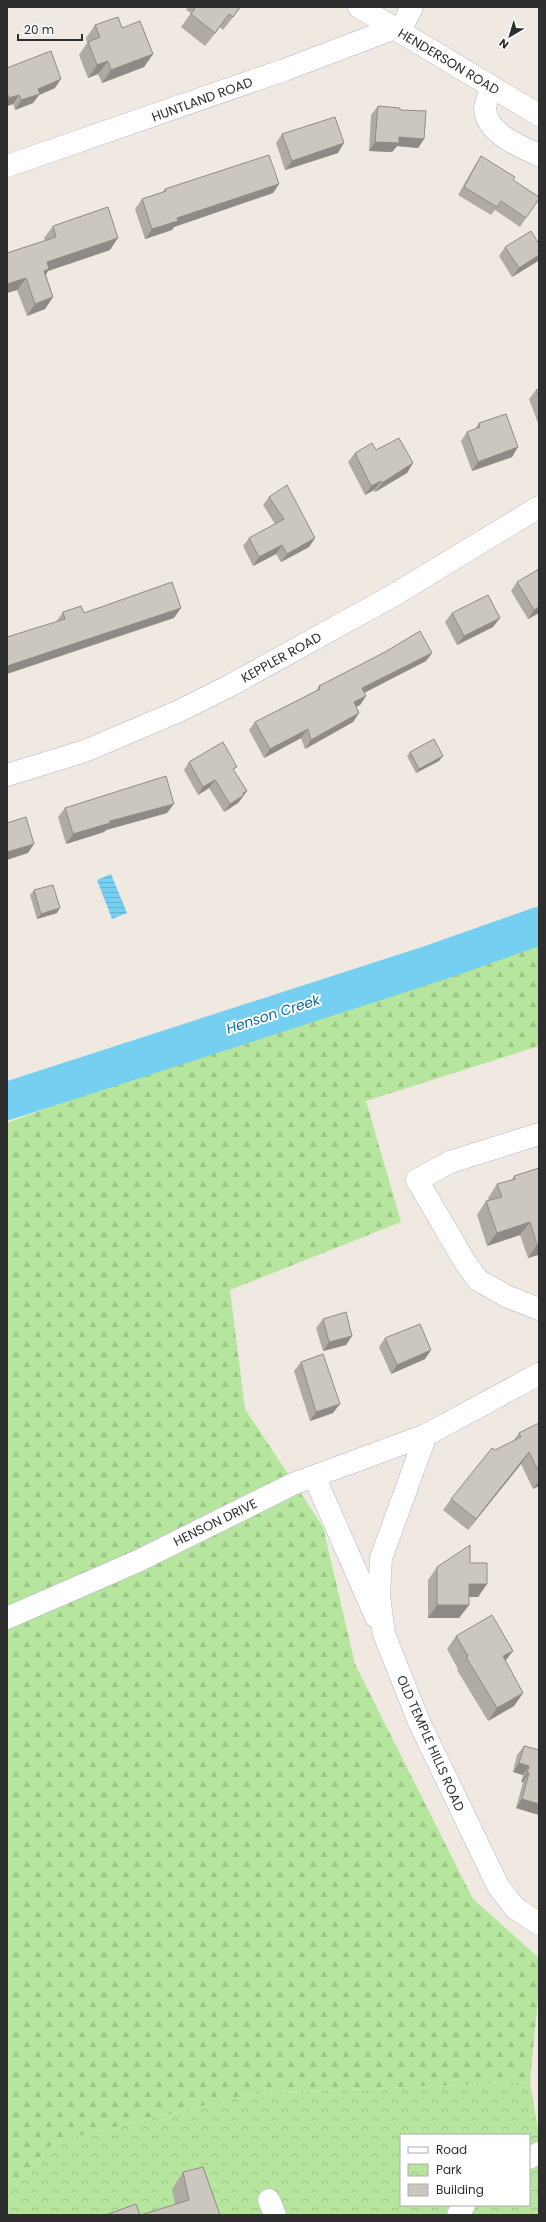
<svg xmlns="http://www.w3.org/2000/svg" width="546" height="2222" viewBox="0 0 546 2222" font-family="Poppins,sans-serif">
	<defs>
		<pattern id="forest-firs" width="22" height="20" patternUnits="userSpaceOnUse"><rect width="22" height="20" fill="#b6e59e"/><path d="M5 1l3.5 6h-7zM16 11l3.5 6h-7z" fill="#9dc588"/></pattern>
		<pattern id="park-crowns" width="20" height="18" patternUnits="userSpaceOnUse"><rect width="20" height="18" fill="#b6e59e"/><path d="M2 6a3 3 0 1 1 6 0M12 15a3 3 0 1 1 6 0" fill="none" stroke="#9dc588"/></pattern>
		<pattern id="water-rules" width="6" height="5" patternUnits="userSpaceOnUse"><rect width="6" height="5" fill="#75cff0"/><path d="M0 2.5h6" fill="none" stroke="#66b2ce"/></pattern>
	</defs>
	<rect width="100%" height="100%" fill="#efe9e1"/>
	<path fill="url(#forest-firs)" d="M539 925V1046L366 1101 401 1222 230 1290 245 1409 323 1527 355 1664 473 1899 539 1958V1989L530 2082 252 2094 54 2142 7 2196V1123Z"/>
	<path fill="url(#park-crowns)" fill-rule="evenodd" d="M530 2082 539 2135V2215H7V2196L54 2142 252 2094ZM401 2135H529V2205H401Z"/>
	<path fill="url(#water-rules)" d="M111 874 127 913 112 919 97 880Z"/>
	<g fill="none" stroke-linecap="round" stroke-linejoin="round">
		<path stroke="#75cff0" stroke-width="38" d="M7 1101 437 962 539 926"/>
		<g stroke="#b4b7c1" stroke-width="23">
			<path id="minor" d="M359 7 539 115
				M400 31 412 7
				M492 87C490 93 486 101 485 108 485 132 520 147 539 155
				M7 166 284 70 395 28
				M7 775 85 751 179 711 231 685 394 595 539 507
				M539 1134 450 1162 417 1180 465 1262 478 1280 506 1296 539 1309
				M539 1374 426 1435 381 1558 379 1596 384 1634 419 1722 498 1886 515 1908 539 1924
				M314 1476 376 1617
				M7 1618 138 1561 293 1484 426 1435
				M529 2158 539 2153
				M269 2200 275 2215
				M458 2215 464 2205"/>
		</g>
		<use href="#minor" stroke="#fff" stroke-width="22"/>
	</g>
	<path fill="#afaba4" d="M188 7H241L223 30 220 27 205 46 181 27 191 13 186 10Z
		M95 25 122 28 153 54 144 67 102 83 98 74 88 78 79 55 87 43 86 38Z
		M7 68 55 88 39 95 33 103 15 110 13 104 7 106Z
		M378 106 400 110 424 139 418 148 397 146 392 152 369 151 371 115Z
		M282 134 338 153 285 170 276 143Z
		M481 156 513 180 526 218 520 227 495 210 491 215 458 195 475 165Z
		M279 184 273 193 174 227 172 230 145 239 135 209 142 199 162 193 165 189Z
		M53 226 110 250 48 271 46 275 53 297 45 309 27 316 17 290 7 293V253L45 241 44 238Z
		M505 247 538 261 512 277 499 256Z
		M539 389V426L529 399 536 390Z
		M479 423 518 447 512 457 472 471 461 441 467 432 475 429Z
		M376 450 413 463 407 473 375 492 374 490 365 495 348 462 355 453Z
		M269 497 315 538 309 547 281 562 276 554 253 566 243 546 249 538 275 524 263 505Z
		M517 582 539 613 528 619 511 591Z
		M63 612 84 613 174 618 56 622Z
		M452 613 493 627 457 645 445 622Z
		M432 653 426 661 364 693 366 696 360 705 356 707 359 713 353 722 305 749 301 738 264 758 249 730 255 722 316 691 319 686Z
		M410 752 439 761 416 773 407 756Z
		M189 762 234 771 247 791 238 803 224 812 209 788 198 795 184 770Z
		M65 808 167 813 106 830 104 832 66 844 58 817Z
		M34 890 57 913 37 919 30 895Z
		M539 1168 538 1255 528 1258 520 1235 487 1246 477 1215 486 1201H489L488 1198 497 1184 512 1180 514 1176Z
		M323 1319 352 1336 346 1345 323 1351 316 1328Z
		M385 1338 431 1350 425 1359 391 1374 379 1347Z
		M301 1362 333 1413 310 1421 294 1371Z
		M539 1423V1486L533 1489 521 1464 468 1530 443 1510 451 1499 513 1441 519 1433Z
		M470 1563 487 1584 478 1597H469V1605L459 1618H428V1580L437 1567Z
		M456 1636 505 1661 523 1693 514 1706 488 1721 457 1670 458 1669 447 1649Z
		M524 1746 538 1750 539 1746V1815L516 1808 523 1782H521L523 1775 513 1772 517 1755Z
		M183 2172 220 2215 175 2204 172 2189Z"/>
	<path fill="#8e8b86" d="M229 14 220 27 205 46 215 33Z
		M153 54 144 67 102 83 111 70Z
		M108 61 98 74 88 78 97 65Z
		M61 79 55 88 39 95 33 103 15 110 21 100 38 89Z
		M19 95 13 104 7 106V101L9 98Z
		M399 137 424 139 418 148 397 146 392 152 369 151 375 142Z
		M344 143 338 153 285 170 292 161Z
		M279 184 273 193 174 227 172 230 145 239 152 229 177 218Z
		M118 238 110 250 48 271 41 281 47 262Z
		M539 255V259L538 261 512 277 519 268Z
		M26 278 17 290 7 293V284Z
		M53 297 45 309 27 316 35 304Z
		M518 447 512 457 472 471 478 462Z
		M413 463 407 473 375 492 382 483Z
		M381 481 374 490 365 495 371 486Z
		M315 538 309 547 281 562 287 554Z
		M282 545 276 554 253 566 259 557Z
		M539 607V613L528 619 534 610Z
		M181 608 174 618 7 674V666Z
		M500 618 493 627 457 645 464 636Z
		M432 653 426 661 356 697 362 688Z
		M366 696 360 705 348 711 354 702Z
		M359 713 353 722 305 749 311 740Z
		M308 729 301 738 264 758 270 749Z
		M443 756 439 761 416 773 419 769Z
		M215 780 209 788 198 795 203 787Z
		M247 791 238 803 224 812 230 804Z
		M174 804 167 813 106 830 104 832 66 844 73 834 110 821Z
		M34 844 28 853 7 860V852Z
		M60 908 57 913 37 919 41 914Z
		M530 1222 520 1235 487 1246 497 1233Z
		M539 1244V1255H538L528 1258 537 1245Z
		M352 1336 346 1345 323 1351 329 1342Z
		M431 1350 425 1359 391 1374 397 1365Z
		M340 1404 333 1413 310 1421 316 1412Z
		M529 1452 521 1464 468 1530 476 1519Z
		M539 1481V1486L533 1489Z
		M469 1584H487L478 1597H459Z
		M437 1605H469L459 1618H428Z
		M513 1651 503 1664V1656Z
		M523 1693 514 1706 488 1721 497 1708Z
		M519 1763 529 1766 523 1775 513 1772Z
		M527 1773H529L523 1782H521Z
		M522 1799 539 1804V1815L516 1808Z"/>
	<path fill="#cbc7bf" stroke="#8e8b86" d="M196 7H240L233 17 229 14 215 33 191 14Z
		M118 17 122 28 140 21 153 54 111 70 108 61 97 65 88 42 100 37 95 25Z
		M51 51 61 79 38 89 40 94 21 100 19 95 9 98 7 93V68Z
		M378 106 400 108V110L426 111 424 139 399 137V143L375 142Z
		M335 117 344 143 292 161 282 134Z
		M269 155 279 184 177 218 178 221 152 229 142 199 166 191 165 189Z
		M481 156 515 177 513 180 539 197V199L526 218 501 201 497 207 464 187Z
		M108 207 118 238 47 262 49 269 44 271 53 297 35 304 26 278 7 284V253L56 237 53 226Z
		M531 231 539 244V255L519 268 505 247Z
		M539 389V399L536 390Z
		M506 414 518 447 478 462 467 432 480 427 479 423Z
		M399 438 413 463 382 483 381 481 371 486 355 453 372 443 376 450Z
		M287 485 315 538 287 554 282 545 259 557 249 538 284 519 269 497Z
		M539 569V607L534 610 517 582Z
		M172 582 181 608 7 666V637L65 619 63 612 81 606 84 613Z
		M488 595 500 618 464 636 452 613Z
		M420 631 432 653 362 688 366 696 354 702 359 713 311 740 308 729 270 749 255 722 320 689 319 686 385 652Z
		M434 739 443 756 419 769 410 752Z
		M223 742 237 767 233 769 247 791 243 793 244 795 230 804 215 780 203 787 189 762Z
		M166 776 174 804 110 821V823L73 834 65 808Z
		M26 817 34 844 7 852V823Z
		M53 885 60 908 41 914 34 890Z
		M539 1168V1244L537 1245 530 1222 497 1233 486 1201 502 1197 497 1184 515 1179 514 1176Z
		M346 1312 352 1336 329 1342 323 1319Z
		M420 1324 431 1350 397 1365 385 1338Z
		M323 1354 340 1404 316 1412 301 1362Z
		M539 1423V1472L529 1452 476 1519 451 1499 492 1448 495 1450 521 1437 519 1433Z
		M470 1545V1563H487V1584H469V1605H437V1567Z
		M492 1615 513 1651 503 1656 523 1693 497 1708 466 1657 468 1656 456 1636Z
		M524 1746 539 1750V1804L522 1799 529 1773H527L529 1766 519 1763Z
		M203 2167 220 2215H141L189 2200 183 2172Z
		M136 2204 140 2215H106Z"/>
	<g text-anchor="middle" stroke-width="4" stroke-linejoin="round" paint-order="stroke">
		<g font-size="13" fill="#2e2e2e" stroke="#fff">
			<text transform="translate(449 61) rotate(31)" y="5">HENDERSON ROAD</text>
			<text transform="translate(202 99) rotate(-20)" y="5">HUNTLAND ROAD</text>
			<text transform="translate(281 657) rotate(-29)" y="5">KEPPLER ROAD</text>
			<text transform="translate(215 1522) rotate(-26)" y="5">HENSON DRIVE</text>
			<text transform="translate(431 1743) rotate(66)" y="5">OLD TEMPLE HILLS ROAD</text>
		</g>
		<g font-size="14" font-style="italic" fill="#0d6fa3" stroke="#fff">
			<text transform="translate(273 1014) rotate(-18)" y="5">Henson Creek</text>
		</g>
	</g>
	<rect width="546" height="2222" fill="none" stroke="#2e2e2e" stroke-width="16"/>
	<rect x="400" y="2134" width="130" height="72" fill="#ffffff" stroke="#ababab"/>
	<rect x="408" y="2147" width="20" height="6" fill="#ffffff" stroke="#ababab"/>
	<text x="436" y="2154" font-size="12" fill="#2e2e2e">Road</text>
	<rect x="408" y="2164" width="20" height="12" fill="url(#park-crowns)" stroke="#ababab"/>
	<text x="436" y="2174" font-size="12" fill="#2e2e2e">Park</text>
	<rect x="408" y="2184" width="20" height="12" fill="#cbc7bf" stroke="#ababab"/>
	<text x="436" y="2194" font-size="12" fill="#2e2e2e">Building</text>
	<g transform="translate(510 36) rotate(218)" stroke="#ffffff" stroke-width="3" paint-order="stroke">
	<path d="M0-3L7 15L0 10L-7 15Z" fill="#2e2e2e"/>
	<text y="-6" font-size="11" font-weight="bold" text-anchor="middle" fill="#2e2e2e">N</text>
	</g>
	<path d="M18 34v6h64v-6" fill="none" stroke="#2e2e2e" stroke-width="2"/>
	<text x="24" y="34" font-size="12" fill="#2e2e2e" stroke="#ffffff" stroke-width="3" paint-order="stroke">20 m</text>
</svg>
